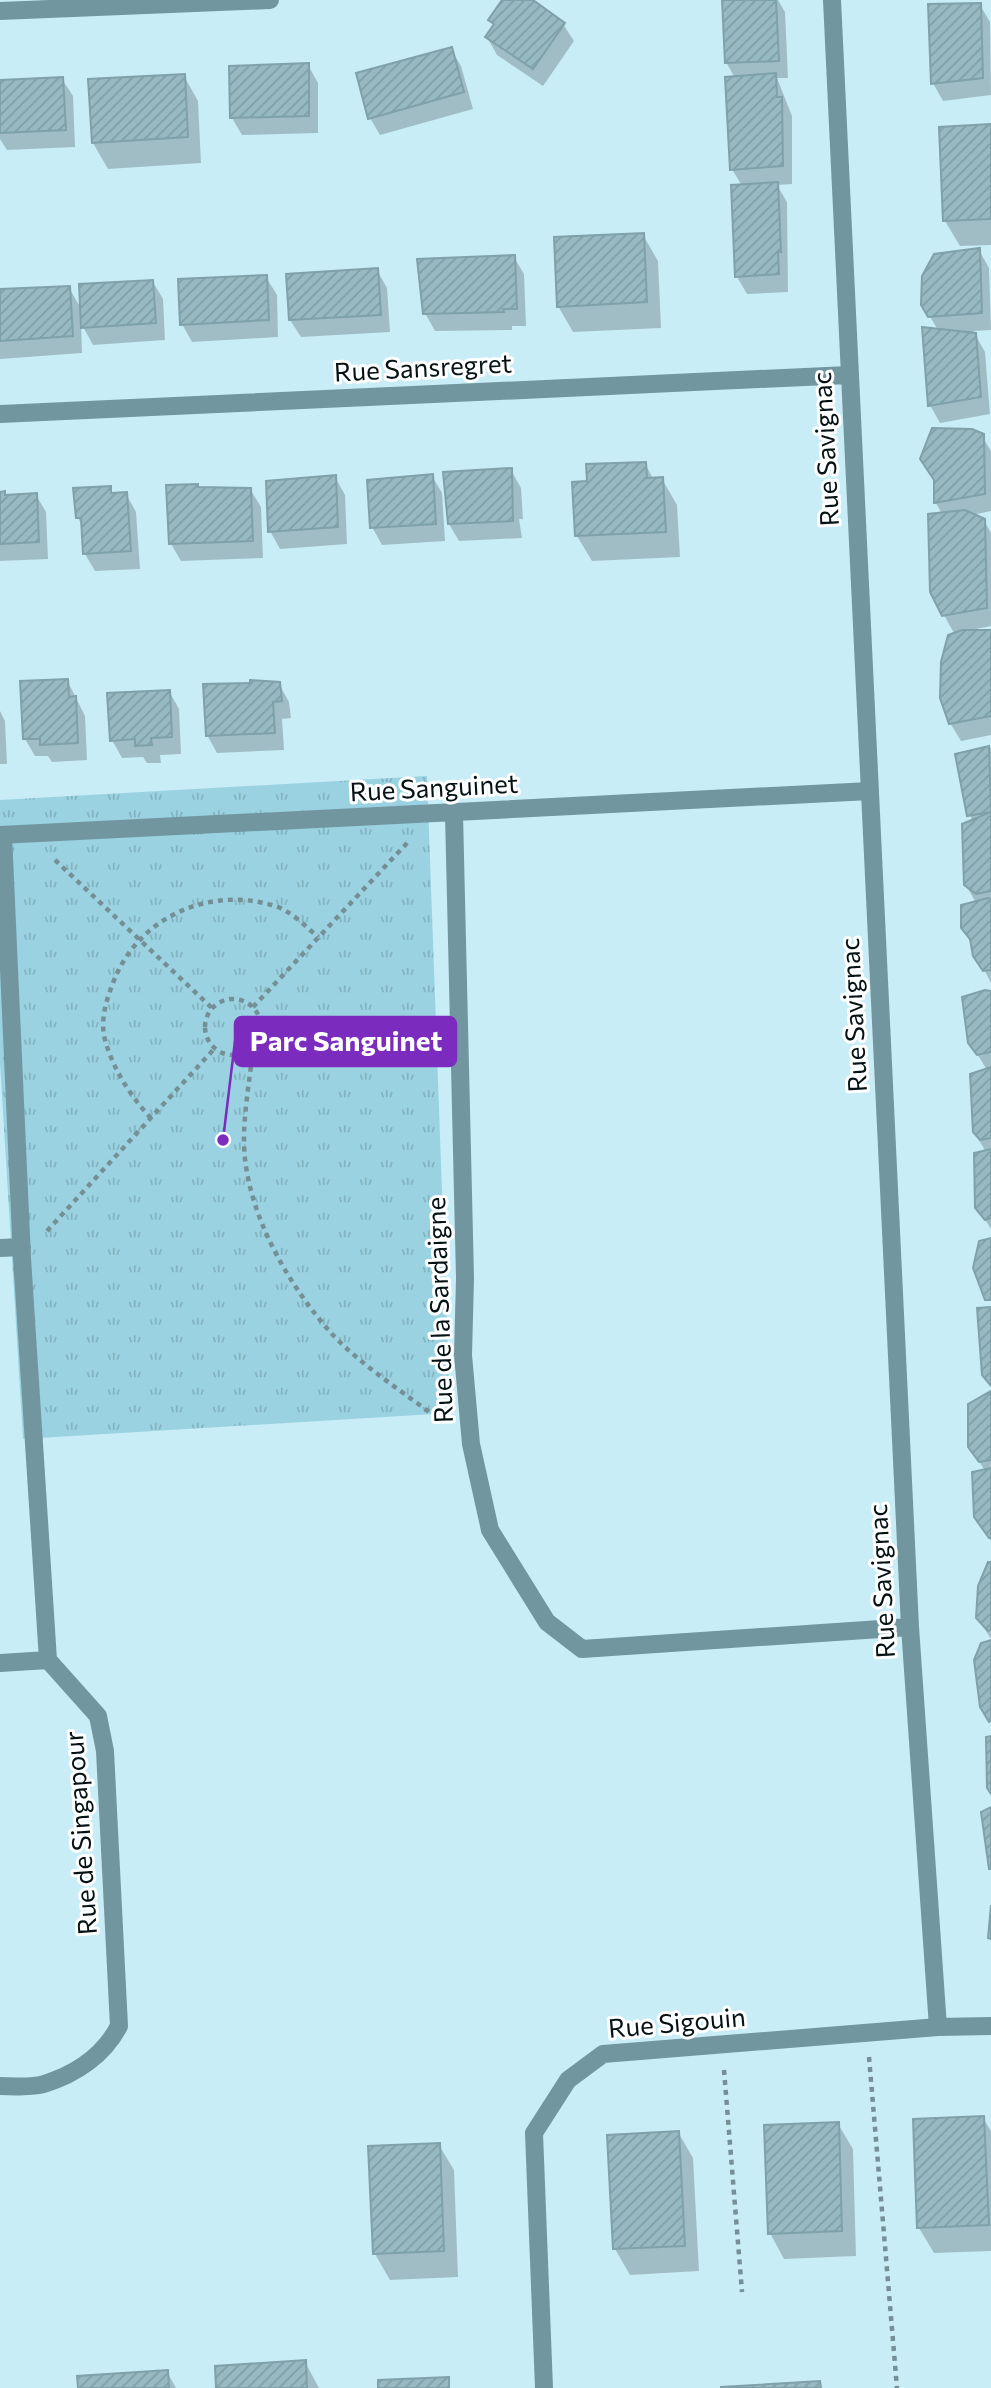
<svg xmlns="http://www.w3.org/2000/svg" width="991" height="2388" viewBox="0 0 991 2388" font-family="Commissioner,sans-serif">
	<defs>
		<pattern id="park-tufts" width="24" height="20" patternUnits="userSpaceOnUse" patternTransform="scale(1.75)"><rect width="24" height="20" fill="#9ad2e1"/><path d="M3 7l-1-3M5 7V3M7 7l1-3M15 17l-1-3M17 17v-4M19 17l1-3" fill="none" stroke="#83b3c0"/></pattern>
		<pattern id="building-hatch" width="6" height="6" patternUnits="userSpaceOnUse" patternTransform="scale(1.75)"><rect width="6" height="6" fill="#96b9c2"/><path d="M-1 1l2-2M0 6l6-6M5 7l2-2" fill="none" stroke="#809ea6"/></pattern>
	</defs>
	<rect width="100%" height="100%" fill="#c9edf7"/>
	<path fill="url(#park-tufts)" d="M427 776 450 1413 23 1439 0 1063V800Z"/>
	<path fill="#0003" d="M504 0H529L563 24 574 41 543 86 497 55 487 37 494 27 490 20Z
		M724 0H778L785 12 788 78H777L792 116V184L777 185 787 202 788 292 747 294 737 277 742 186 732 169 735 78 726 62Z
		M980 5 990 22 991 95 943 101 933 83Z
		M451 49 461 66 473 109 380 135 370 118Z
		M308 65 318 83V133L242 135 232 118Z
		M184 76 198 101 201 163 108 169 93 143Z
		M62 79 73 96 75 147 7 150 0 139V81Z
		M991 126V245L960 246 945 221Z
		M643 235 658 261 661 328 573 332 558 306Z
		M979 250 989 268 991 330 973 331 985 352 990 414 940 423 930 405 938 330 923 305Z
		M514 257 524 274 526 326H512V330L435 331 425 313Z
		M377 270 387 288 390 332 301 337 290 320Z
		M266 277 277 295 278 337 192 342 182 324Z
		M153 282 163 299 165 340 93 345 81 323 82 353 0 359V291L69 288 82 310Z
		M982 436 991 451V511L972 515 984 520 991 533V626L971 630 991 633V735L961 741 950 723 955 635 944 615 942 514 936 503Z
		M645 464 654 480 662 479 677 505 680 557 592 561 577 536 589 483Z
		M511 470 521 488 523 519H519L522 538 459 541 449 524Z
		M432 476 442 493 445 541 382 545 372 527Z
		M335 477 345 495 347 544 280 549 270 531Z
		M197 486 199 489H250L261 507 263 558 181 561 171 544Z
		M110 488 114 495 126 494 136 512 140 569 95 571 85 554 83 527 78 518Z
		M0 493 6 496 36 495 46 512 48 559 0 561Z
		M67 680 85 716 87 760 52 762 48 756H35L25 739Z
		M273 681 279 684 289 702 291 718 282 719 284 750 217 753 207 735 205 685Z
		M169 691 179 709 181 754 160 755 161 763H147L143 757 122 758 112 740Z
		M0 711 5 721 7 764H0Z
		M989 748H991V983L963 928 976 903 966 885 972 822 957 755Z
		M991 993V1229L977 1207 986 1152 974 1132 987 1070 970 1042Z
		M991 1393V1541L976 1516 985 1471 970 1446Z
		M991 1564V1639L978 1618Z
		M983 2118 991 2131V2251L934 2253 919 2228Z
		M838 2124 853 2149 856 2256 784 2259 770 2233Z
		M678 2132 693 2158 699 2271 630 2275 615 2249 609 2136Z
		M439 2145 454 2170 458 2277 390 2280 375 2254 370 2147Z
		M305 2362 319 2388H218Z
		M167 2372 176 2388H80Z"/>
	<path fill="url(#building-hatch)" stroke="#7fa1aa" stroke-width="2" d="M502 0H533L565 23 533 69 485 37 494 24 488 20Z
		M722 0H776L779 61 725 63Z
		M981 3 983 78 931 84 928 4Z
		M452 47 464 92 368 119 356 73Z
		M309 63V116L230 118 229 66Z
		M776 73 777 97H782L783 166 730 170 725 77Z
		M185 74 188 137 92 143 88 79Z
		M63 77 66 130 0 133V80Z
		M991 124V219L943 221 939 127Z
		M778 182 781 252H778L779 274 735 277 731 185Z
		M644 233 647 302 557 307 554 237Z
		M980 248 982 313 928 317 921 305 922 276 934 254Z
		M515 255 517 309H503L504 312 423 314 417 259Z
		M378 268 381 315 289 320 286 274Z
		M267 275 269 320 180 325 178 279Z
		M153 280 156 323 81 328 79 284Z
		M70 286 73 336 0 341V289Z
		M922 327 976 333 981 397 928 406Z
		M932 428 972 429 984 434 985 494 934 503V480L920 459Z
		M646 462 647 478 663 477 666 532 575 536 572 482 587 481 586 464Z
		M512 468 513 521 448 524 443 472Z
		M433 474 436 524 370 528 367 480Z
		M336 475 338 527 268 532 266 481Z
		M198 484V487L251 488 253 541 169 544 166 485Z
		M111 486V493L127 492 131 551 83 554 81 518H76L73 488Z
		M5 491V495L37 493 39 542 0 544V492Z
		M965 510 985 519 987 608 942 616 930 592 928 514Z
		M962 630H991V716L949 724 940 698 941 662 948 635Z
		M68 679 69 697 76 696 78 743 40 745V739H23L20 681Z
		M250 680 280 682 282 701 273 702 275 733 206 736 203 684 250 683Z
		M170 690 172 737 151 738 152 745 135 746V739L110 741 107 693Z
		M989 746 991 812 967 816 955 754Z
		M991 812V891L976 894 964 885 962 824Z
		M988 898 991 899V970L983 971 973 956 970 939 961 928V905Z
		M985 990 991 991V1052L977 1055 968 1043 962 997Z
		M991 1067V1138L980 1140 973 1132 970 1074Z
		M991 1149V1218L985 1220 975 1208 974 1153Z
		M991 1238V1300H985L973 1268 979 1241Z
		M991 1307V1386L982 1375 977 1308Z
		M991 1391V1460L979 1462 968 1447V1404Z
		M991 1468V1538H989L974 1517 972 1472Z
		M988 1562H991V1630L988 1631 976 1618 978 1586Z
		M991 1640V1721L989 1722 980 1707 974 1660 981 1643Z
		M991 1736V1794L987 1788 986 1737Z
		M991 1807V1869H989L981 1812Z
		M991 1905V1939L988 1938Z
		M984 2116 989 2225 917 2228 913 2119Z
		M839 2122 842 2231 768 2234 764 2125Z
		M679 2131 685 2246 613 2249 607 2135Z
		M440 2143 444 2251 373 2254 368 2146Z
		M306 2360 307 2388H216L215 2366Z
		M168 2370 169 2388H78L77 2376Z
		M449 2377V2388H378V2380Z
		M820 2381 821 2388H721V2387Z"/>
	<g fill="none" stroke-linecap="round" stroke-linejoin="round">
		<path stroke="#758f96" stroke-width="4.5" stroke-dasharray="5 5" stroke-linecap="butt" d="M55 860 212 1008
			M205 1027a28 28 0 1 1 56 0a28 28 0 1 1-56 0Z
			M253 1007 409 841
			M253 1047C250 1082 241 1123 245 1159 252 1222 290 1287 332 1334 363 1367 405 1393 441 1421
			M151 1118C131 1097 113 1069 105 1040 100 1020 106 1001 113 983 137 918 209 885 275 906 291 911 305 926 318 937
			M47 1231 215 1048
			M869 2057 897 2388
			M724 2070 742 2292"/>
		<path stroke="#7196a0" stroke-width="18" d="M832 0 910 1627 938 2027
			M0 11 270 0
			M0 414 848 375
			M454 814 465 1278 463 1355 471 1444 490 1530 547 1622 582 1649 910 1627
			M0 835 870 791
			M0 1248 22 1247
			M0 1663 48 1660
			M0 2086C13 2086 31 2088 44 2084 76 2074 104 2055 119 2026L105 1751 98 1716 48 1660 22 1258 3 835
			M544 2388 534 2133 568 2080 603 2054 938 2027 991 2026"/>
	</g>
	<g text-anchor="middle" stroke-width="6" stroke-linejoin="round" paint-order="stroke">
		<g font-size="26" fill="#051215" stroke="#fff">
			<text transform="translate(423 368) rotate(-3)" y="9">Rue Sansregret</text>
			<text transform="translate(826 449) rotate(-93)" y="9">Rue Savignac</text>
			<text transform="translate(434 788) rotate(-3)" y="9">Rue Sanguinet</text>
			<text transform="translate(854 1015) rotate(-93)" y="9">Rue Savignac</text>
			<text transform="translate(440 1310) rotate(-92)" y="9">Rue de la Sardaigne</text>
			<text transform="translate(882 1581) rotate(-93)" y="9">Rue Savignac</text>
			<text transform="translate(81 1833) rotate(-94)" y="9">Rue de Singapour</text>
			<text transform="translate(677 2023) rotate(-5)" y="9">Rue Sigouin</text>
		</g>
	</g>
	<path fill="none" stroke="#7b2cbf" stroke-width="2.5" d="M223 1140L235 1041"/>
	<circle fill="#7b2cbf" stroke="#fff" stroke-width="2.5" cx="223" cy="1140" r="7"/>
	<rect fill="#7b2cbf" stroke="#7b2cbf" stroke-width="2.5" x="235" y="1017" width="221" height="49" rx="7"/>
	<g font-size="28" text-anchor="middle" font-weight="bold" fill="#fff">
		<text x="346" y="1051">Parc Sanguinet</text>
	</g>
</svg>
